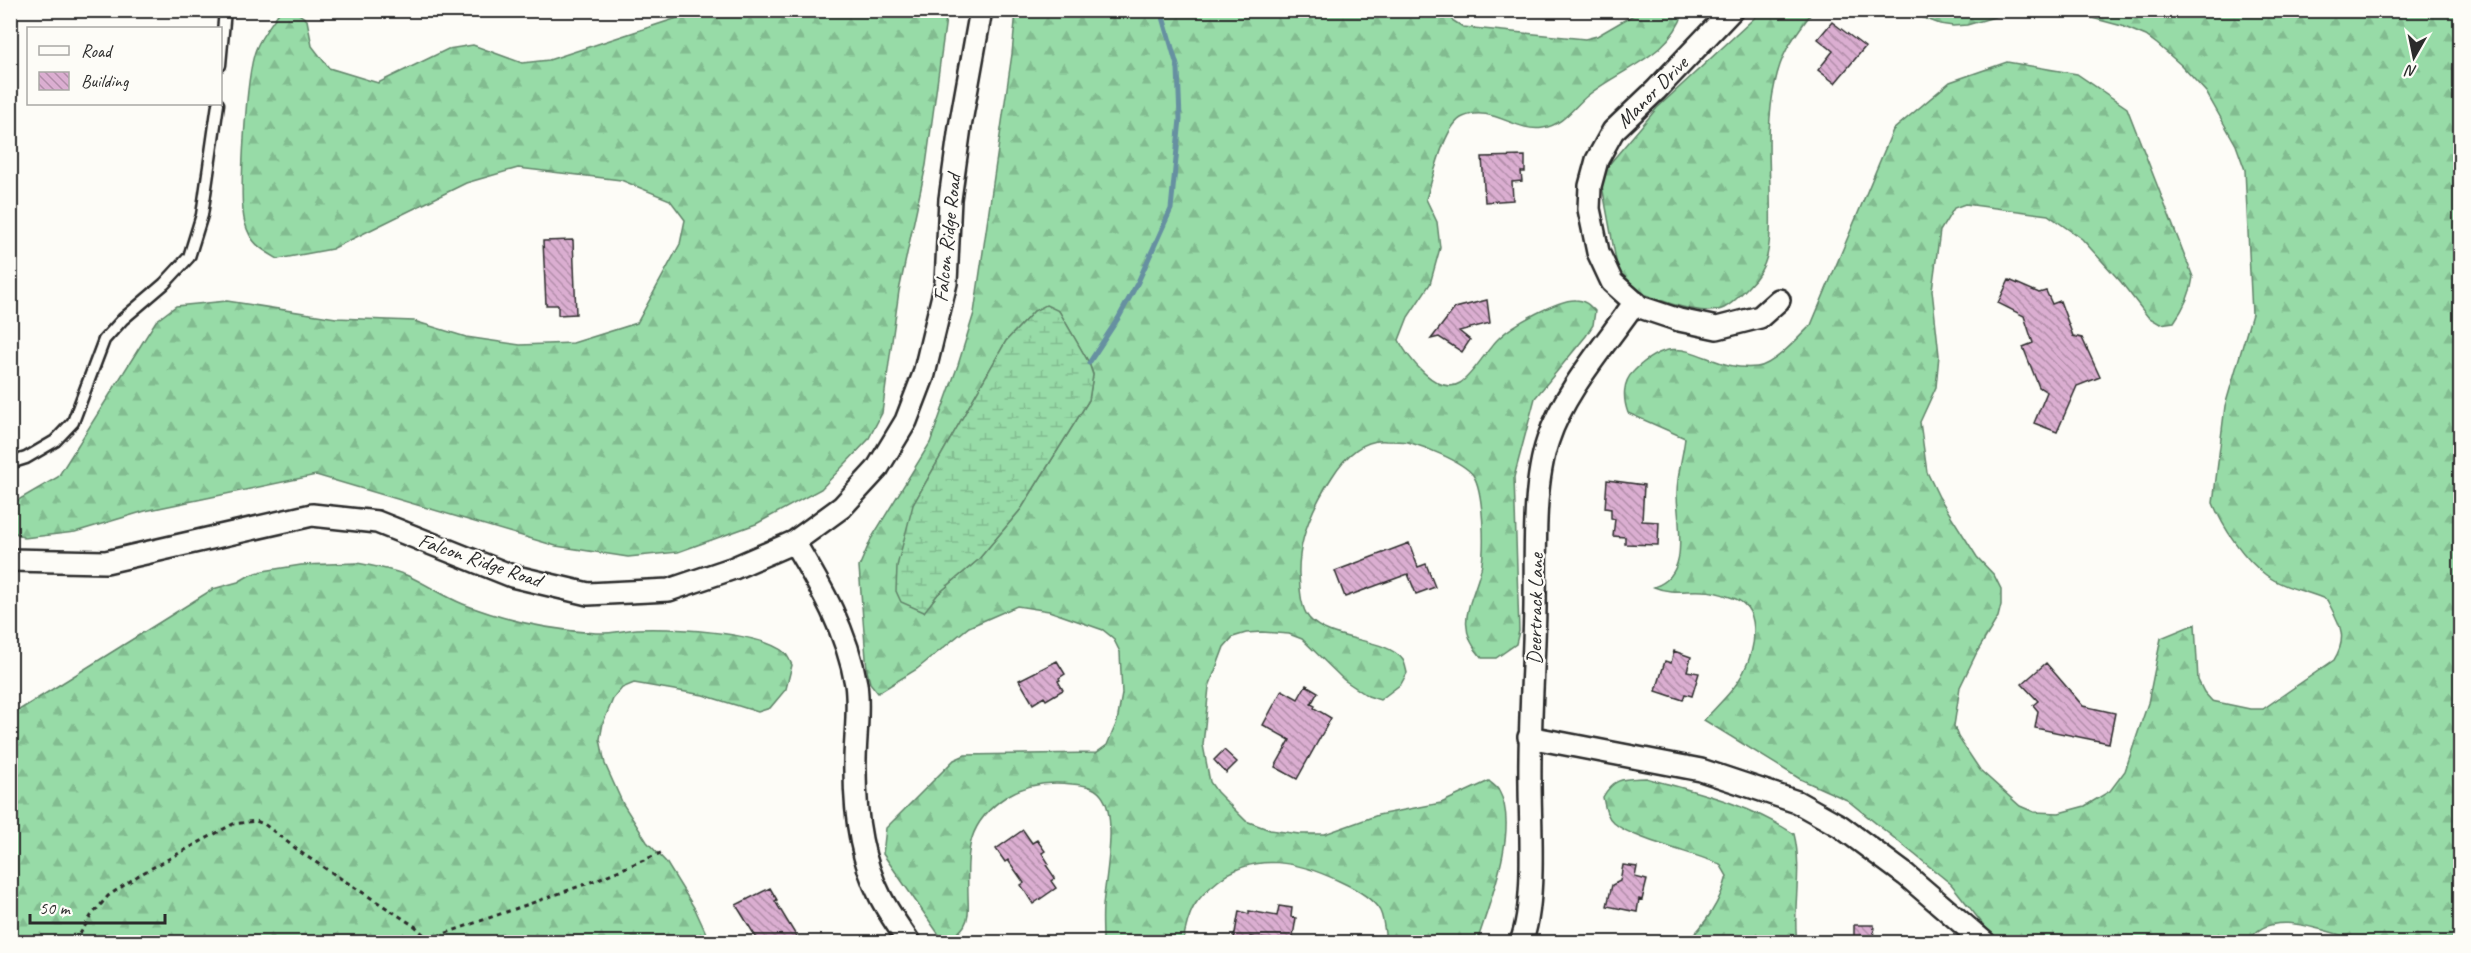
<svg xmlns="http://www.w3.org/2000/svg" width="2471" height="953" viewBox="0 0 2471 953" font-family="Caveat,sans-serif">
	<defs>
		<pattern id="forest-firs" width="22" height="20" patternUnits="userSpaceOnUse" patternTransform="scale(1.5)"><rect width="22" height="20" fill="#97dba7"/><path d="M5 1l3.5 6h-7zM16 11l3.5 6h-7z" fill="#82bc90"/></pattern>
		<pattern id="wetland-marsh" width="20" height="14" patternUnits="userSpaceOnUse" patternTransform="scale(1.5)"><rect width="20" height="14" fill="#97dba7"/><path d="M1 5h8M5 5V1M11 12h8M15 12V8" fill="none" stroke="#82bc90"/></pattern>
		<pattern id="building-back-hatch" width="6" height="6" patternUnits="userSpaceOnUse" patternTransform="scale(1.5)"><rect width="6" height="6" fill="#dbaed1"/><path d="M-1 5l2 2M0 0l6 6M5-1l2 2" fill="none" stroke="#b28eaa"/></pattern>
	</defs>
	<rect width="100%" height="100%" fill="#fdfcf7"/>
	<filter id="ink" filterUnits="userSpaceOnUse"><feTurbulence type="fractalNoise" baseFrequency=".0167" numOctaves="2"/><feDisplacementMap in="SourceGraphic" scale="12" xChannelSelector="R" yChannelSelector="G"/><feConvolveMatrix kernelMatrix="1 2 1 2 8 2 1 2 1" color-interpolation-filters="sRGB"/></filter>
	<g filter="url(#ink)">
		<path fill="url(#forest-firs)" stroke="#618369" stroke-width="1.5" fill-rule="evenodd" d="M280 11H295L307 20 312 46 329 68 378 83 448 49 473 45 522 63 549 60 677 18 683 11H947L926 165 899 291 882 413 868 440 821 489 756 524 678 552 628 557 556 546 316 475 145 511 75 532 24 538 11 530V508L13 503 58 477 156 321 176 306 227 301 336 318 414 321 466 337 520 345 573 343 637 323 680 244 685 220 670 200 621 180 518 168 466 183 332 249 278 259C261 249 251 244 245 223 238 199 246 74 256 49 261 36 272 23 280 11Z
			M1016 11H1450L1452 20 1463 27 1585 39 1597 36 1640 11H1684C1670 57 1621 68 1587 96 1573 108 1563 125 1543 128 1516 133 1491 104 1463 117 1444 125 1433 179 1426 199L1437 222 1440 248 1430 284 1408 317 1399 340C1407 357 1438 397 1460 383 1472 376 1487 349 1499 338 1512 325 1558 299 1576 300 1585 300 1590 306 1595 311L1593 325 1586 336 1535 398 1514 477 1519 631 1516 644 1496 658H1482C1453 625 1472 604 1481 569 1485 550 1484 491 1473 475 1462 461 1425 447 1408 442 1401 441 1393 441 1386 441 1361 439 1344 458 1332 477 1313 506 1298 539 1299 574 1300 587 1300 607 1309 618 1329 642 1387 637 1403 660 1405 663 1406 669 1407 673L1401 684 1380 700 1368 696 1344 680 1302 639 1289 634 1262 632 1246 633 1233 637 1224 647 1209 687 1203 745 1210 782 1217 792 1246 821 1270 830 1299 834H1325L1378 815 1441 803 1489 781C1492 784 1497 787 1499 791 1520 828 1489 904 1477 942H1386C1385 934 1384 919 1380 911 1373 898 1352 887 1339 881 1299 862 1255 851 1218 881 1194 900 1188 912 1183 942H1103C1103 930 1102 918 1103 906 1105 879 1119 816 1101 795 1094 786 1083 785 1072 784 1049 781 1027 784 1007 796 966 823 967 850 968 895 968 905 970 917 964 926 960 932 953 937 948 942H944L883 854 886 828 954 760 965 755 1096 753 1107 745 1117 722 1122 694 1120 652 1113 638 1103 630 1049 611 1017 606 969 627 917 669 878 693 870 683 867 671 859 567 871 539 930 443 958 365 974 313 1012 54ZM1034 311H1059L1089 363 1093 374 1089 400 1021 509 978 560 938 594 924 611 913 505 1006 341Z
			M1762 11H1813C1794 37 1782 50 1775 83 1767 117 1769 153 1770 187 1770 210 1772 234 1767 256 1764 268 1757 278 1748 287 1741 294 1734 303 1724 308 1701 319 1642 295 1620 282L1600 175 1657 108Z
			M1905 11H2460V942C2434 942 2394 946 2368 942 2337 938 2269 902 2249 942H1997L1951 884 1847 800 1800 779 1704 720C1718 705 1735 690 1744 671 1756 647 1763 605 1730 597 1722 594 1712 591 1703 591 1686 590 1670 594 1654 587 1692 575 1677 524 1677 493 1677 475 1683 456 1685 438L1628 413C1623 399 1622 382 1634 371 1683 322 1704 373 1757 367 1774 365 1799 337 1811 325L1893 130 1950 82 2007 62 2077 74 2127 108 2193 277C2191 294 2184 308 2174 322L2160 324 2148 317 2121 282 2082 239 2048 215 1965 204 1954 208 1940 231 1932 290 1939 355 1936 387 1920 422 1927 472 1939 497 1977 557 1994 575 2001 589V605L1998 617 1977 652 1960 687 1954 726 1958 737 1980 770 2020 806 2034 812 2059 813 2085 806 2110 791 2125 771 2148 703 2161 638 2195 624 2198 680 2204 692 2212 701 2250 709H2263L2334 660C2349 636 2339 623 2327 600 2308 591 2283 588 2266 575 2244 559 2223 528 2213 503L2225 406 2252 314 2245 170 2236 145 2206 92 2181 65 2157 44 2146 36 2122 26 2092 18 2034 12 2008 13 1967 25 1953 26 1940 24Z
			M357 563C374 566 390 569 406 575 425 583 443 596 463 604 506 621 550 630 596 633 610 634 624 630 637 629 670 628 760 631 785 653 788 656 790 661 792 665L786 689 770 708 758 712 703 695 634 683 622 688 613 699 603 723 600 739 605 764 623 804 647 842 666 862 695 909 710 942H11V715L213 589 238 582 250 575 263 571 301 565Z
			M1646 778C1699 793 1747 803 1794 834 1803 870 1792 907 1797 942H1686C1705 926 1721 900 1727 876L1720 864C1694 853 1632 839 1614 823 1606 816 1605 807 1603 797 1614 777 1624 779 1646 778Z"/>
		<path fill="url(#wetland-marsh)" stroke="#618369" stroke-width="1.5" d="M1046 305 1059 311 1089 363 1093 375 1089 400 1021 509 978 560 938 594 924 612 901 602 896 591 897 566 913 505 1006 341 1034 311Z"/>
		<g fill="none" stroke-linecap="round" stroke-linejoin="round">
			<path stroke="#6690a1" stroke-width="5" d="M1089 363 1119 317 1138 282 1171 209 1180 119 1178 69 1161 10"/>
		</g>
		<path fill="url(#building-back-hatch)" stroke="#2b2b2b" stroke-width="1.5" d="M1832 22 1865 47 1835 83 1818 70 1833 51 1818 39Z
			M1525 156V172H1521L1522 181 1512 182 1513 200 1485 202 1482 157Z
			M573 240 576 314 558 315V305H546L543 241Z
			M2009 280 2039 293 2046 291 2052 304 2060 301 2073 336 2082 338 2100 377 2077 386 2057 432 2034 423 2047 392 2039 387 2023 347 2033 343 2024 316 1998 303Z
			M1487 300 1490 323 1459 331 1470 340 1462 352 1439 337 1431 339 1455 308Z
			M1607 480 1644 485 1642 521 1659 522 1658 545 1625 544V537L1613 536 1615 519 1611 518V509L1605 508Z
			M1409 543 1418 567 1426 564 1435 587 1416 594 1408 574 1345 597 1335 571Z
			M1674 651 1691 657 1687 671 1699 673 1692 696 1685 694 1683 700 1656 691 1665 661 1671 663Z
			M1057 661 1065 674 1059 678 1060 680 1058 681 1063 690 1046 700 1044 697 1033 704 1019 680Z
			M2046 663 2083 706 2115 713 2109 743 2035 728 2038 711 2033 705 2038 701 2022 684Z
			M1306 685 1318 692 1311 704 1315 706 1314 708 1331 718 1297 779 1275 767 1290 740 1263 725 1282 690 1298 699Z
			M1224 750 1237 762 1226 773 1214 760Z
			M1023 830 1032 843 1037 840 1045 851 1042 853 1049 864 1046 865 1055 878 1051 881 1056 888 1033 904 1021 885 1024 883 1008 860 1005 862 996 849Z
			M1623 865 1637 867 1635 877 1647 880 1642 900 1639 899 1637 912 1607 906 1612 885 1620 881Z
			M770 888 777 900 775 901 800 942H759L736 905Z
			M1279 906 1292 908 1291 917 1296 918 1292 942 1250 937V941L1234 938 1239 911 1249 914V911L1277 916Z
			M1854 925H1874L1873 942H1854Z"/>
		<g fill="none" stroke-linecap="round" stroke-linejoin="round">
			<g stroke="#2b2b2b" stroke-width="15">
				<path id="service" d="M220 65 225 10
					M10 463 26 458 55 441 73 422 104 340 123 319 164 284 189 257 202 215 218 104"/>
			</g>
			<g stroke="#2b2b2b" stroke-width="26">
				<path id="minor" d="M1732 10 1656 90 1613 131 1597 160 1590 186 1589 209 1598 252 1612 282 1640 307 1679 320 1717 328 1760 317 1779 300
					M794 542C821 587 847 631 856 684 860 712 854 742 855 771 855 812 861 859 880 896 888 912 899 927 909 942
					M10 560 106 562 312 515 377 522 512 576 588 594 669 590 734 568 794 542 842 507 877 469 906 421 924 374 946 283 950 199 960 127 981 10
					M1529 737 1701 770 1797 802 1840 826 1906 875 1984 942
					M1521 942C1536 905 1530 827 1530 784 1529 725 1534 666 1535 607 1536 557 1532 486 1548 440 1564 391 1606 344 1635 302"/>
			</g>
			<path stroke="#2b2b2b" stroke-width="3" stroke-dasharray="4.5 4.5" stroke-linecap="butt" d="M429 939 586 884 663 852
				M75 942 91 916 108 896 139 875 233 824 256 821 264 824 303 854 416 927 431 942"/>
			<use href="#service" stroke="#fdfcf7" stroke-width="10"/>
			<use href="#minor" stroke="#fdfcf7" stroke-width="21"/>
		</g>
	</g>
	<g text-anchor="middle" stroke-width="4.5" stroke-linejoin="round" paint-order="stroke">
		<g font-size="21" fill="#2b2b2b" stroke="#fdfcf7">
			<text transform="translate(1652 92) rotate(-45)" y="7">Manor Drive</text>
			<text transform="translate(947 238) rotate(-84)" y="7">Falcon Ridge Road</text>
			<text transform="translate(480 560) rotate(19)" y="7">Falcon Ridge Road</text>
			<text transform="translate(1535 609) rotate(-89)" y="7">Deertrack Lane</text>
		</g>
	</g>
	<rect width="2471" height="953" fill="none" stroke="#fdfcf7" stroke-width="36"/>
	<rect x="18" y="18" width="2435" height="917" fill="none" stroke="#2b2b2b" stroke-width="2" filter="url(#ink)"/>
	<rect x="27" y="27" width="195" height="78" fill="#fdfcf7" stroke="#a9a8a5" stroke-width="1.5"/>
	<rect x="39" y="46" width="30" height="9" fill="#fdfcf7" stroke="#a9a8a5" stroke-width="1.5"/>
	<text x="81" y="57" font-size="18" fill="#2b2b2b">Road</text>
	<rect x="39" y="72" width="30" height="18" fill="url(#building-back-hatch)" stroke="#a9a8a5" stroke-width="1.5"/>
	<text x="81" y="87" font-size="18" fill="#2b2b2b">Building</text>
	<g transform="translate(2414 57) rotate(189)" stroke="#fdfcf7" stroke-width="4.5" paint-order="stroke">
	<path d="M0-4.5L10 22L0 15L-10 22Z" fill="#2b2b2b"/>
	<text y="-9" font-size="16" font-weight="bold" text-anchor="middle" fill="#2b2b2b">N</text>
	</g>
	<path d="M30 914v9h135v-9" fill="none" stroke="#2b2b2b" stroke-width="3"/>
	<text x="39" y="914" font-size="18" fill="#2b2b2b" stroke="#fdfcf7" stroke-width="4.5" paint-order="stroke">50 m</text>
</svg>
